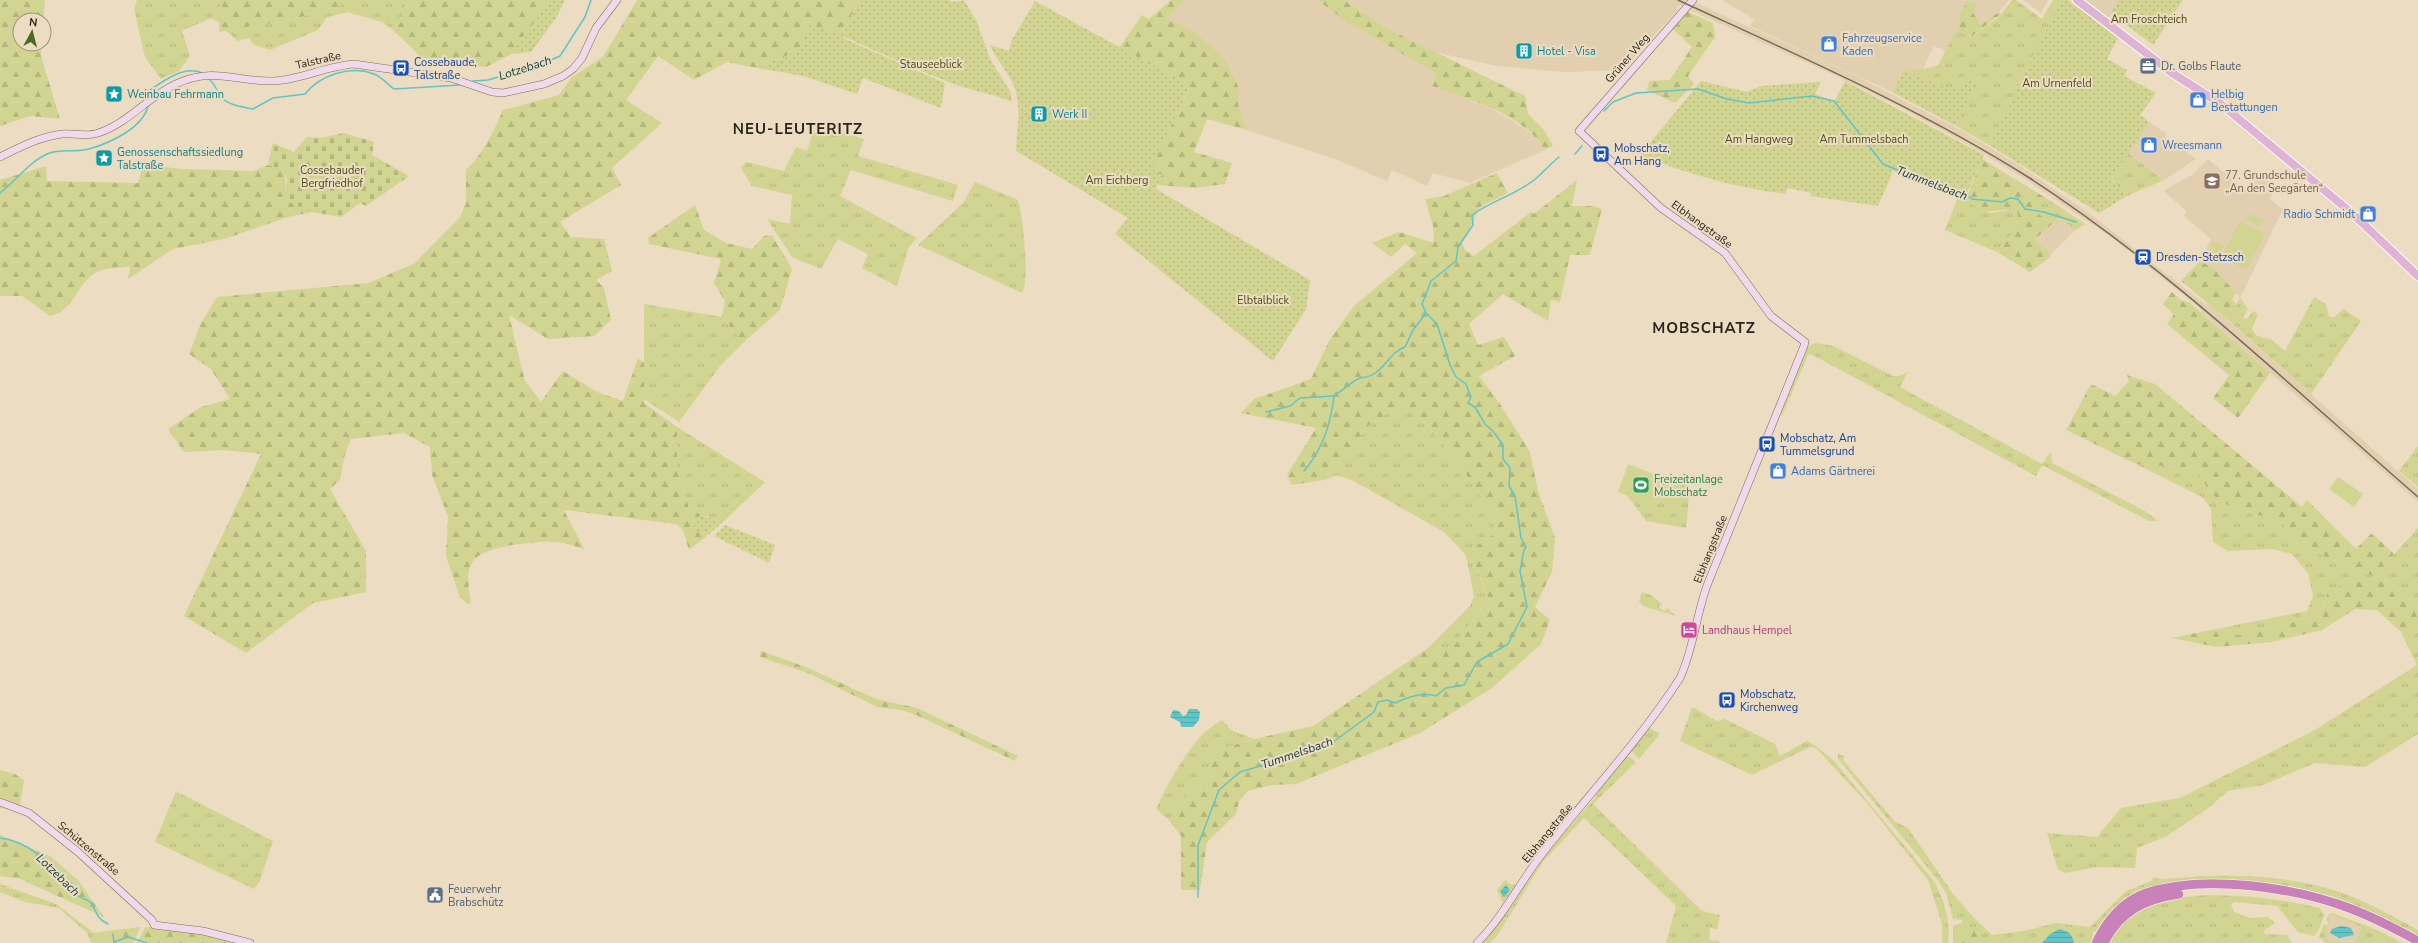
<svg xmlns="http://www.w3.org/2000/svg" width="2418" height="943" viewBox="0 0 2418 943" font-family="'Nunito Sans',sans-serif">
	<defs>
		<pattern id="grass-tufts" width="24" height="20" patternUnits="userSpaceOnUse"><rect width="24" height="20" fill="#d2d591"/><path d="M3 7l-1-3M5 7V3M7 7l1-3M15 17l-1-3M17 17v-4M19 17l1-3" fill="none" stroke="#b4b77c"/></pattern>
		<pattern id="forest-firs" width="22" height="20" patternUnits="userSpaceOnUse"><rect width="22" height="20" fill="#d2d591"/><path d="M5 1l3.5 6h-7zM16 11l3.5 6h-7z" fill="#b4b77c"/></pattern>
		<pattern id="cemetery-stones" width="16" height="16" patternUnits="userSpaceOnUse"><rect width="16" height="16" fill="#d2d591"/><path d="M2 7V4a2 2 0 0 1 4 0v3zM10 15v-3a2 2 0 0 1 4 0v3z" fill="#b4b77c"/></pattern>
		<pattern id="garden-dots" width="8" height="8" patternUnits="userSpaceOnUse"><rect width="8" height="8" fill="#d2d591"/><path d="M2 2h.1M6 6h.1" fill="none" stroke="#b4b77c" stroke-width="1.8" stroke-linecap="round"/></pattern>
		<pattern id="water-rules" width="6" height="5" patternUnits="userSpaceOnUse"><rect width="6" height="5" fill="#61c5c8"/><path d="M0 2.5h6" fill="none" stroke="#54a9ab"/></pattern>
	</defs>
	<rect width="100%" height="100%" fill="#ebdcc2"/>
	<path fill="#e2cfaf" d="M1184 0H1318L1345 21 1437 74 1432 85 1490 108 1513 121 1533 135 1545 150 1470 183 1433 173 1427 186 1392 170 1387 181 1335 159 1247 130 1238 104V86L1167 19Z
		M1344 0H1690L1848 72 1959 129 2022 167 2093 216 2206 305 2208 303 2244 335 2418 489V502L2201 312 2202 310 2111 237 2028 181 1974 148 1902 108 1826 71 1681 6H1677V11L1622 70 1565 72 1497 66 1430 51 1390 30Z
		M1722 0H1968L1959 16 1960 23 1946 51 1934 46 1923 69H1904L1892 92 1750 26 1754 19Z
		M1971 0H2009L1999 12 1981 24 1973 13Z
		M2023 0H2048L2041 13Z
		M2086 0H2119L2109 18Z
		M2149 122 2167 134 2165 137 2196 159 2164 180 2128 153Z
		M2208 159 2250 194 2258 175 2276 185 2270 199 2283 209 2240 298 2214 268 2200 261 2211 239 2184 216 2187 212 2165 192V190L2192 175Z
		M2059 218 2076 230 2051 254 2035 239Z
		M2331 915 2363 926 2354 943 2326 940V928Z"/>
	<path fill="url(#grass-tufts)" d="M137 0H221L220 23 211 18 182 31 190 56 179 71 161 79 145 57 134 9Z
		M359 0H402L403 20 393 30 382 22 348 12 327 17 318 30 270 50 254 45 249 38 238 41 226 31 267 22 297 18Z
		M2012 0H2016L2042 19 2053 0H2061L1989 145 1956 126 1979 77C1972 79 1966 86 1959 88 1946 91 1917 75 1904 69H1923L1938 65 1957 29 1972 36 1998 18Z
		M830 129 864 139 858 156 958 185 953 201 851 170 840 196 917 238 909 247 897 286 862 268 868 254 838 239 821 269 792 257 767 219 790 224 792 195 752 186 741 168 746 162 784 171 796 147 807 151 813 132 827 135Z
		M2128 153 2164 180 2127 196 2111 179Z
		M975 182 1018 200C1023 217 1030 280 1022 293L918 245 963 203Z
		M1968 191 1966 199 1990 213 2011 210 2017 212C2022 229 2008 240 1997 252L1945 230 1960 192Z
		M2039 200 2054 203 2085 224 2076 230 2059 218 2052 224 2036 212V206Z
		M2314 297 2326 304 2329 316 2333 318 2344 309 2361 321 2311 394 2228 320 2240 298 2248 309 2243 318 2247 319 2253 311 2258 314 2252 329 2257 336 2271 339 2285 351Z
		M644 304 722 317 743 343 720 366 679 422 644 399Z
		M1815 343 1833 346 1893 376H1899L1908 372 1900 387 2042 464 2051 452 2052 463 2145 511 2158 521H2149L2042 465 2036 476 1811 354 1808 355 1782 416 1780 415 1807 347Z
		M1396 407H1412L1457 461 1492 513 1495 533 1469 551 1489 599 1453 647 1428 648 1470 606 1474 596 1466 555 1444 532 1352 480 1337 475 1324 480 1368 426Z
		M677 427 765 482 723 522 690 511 677 470Z
		M2418 446V487L2399 471Z
		M2136 464 2196 468 2210 493 2228 505 2283 523 2300 546 2375 577 2373 587 2327 594 2323 607 2305 619 2238 635 2221 628 2307 611 2313 596 2308 573 2292 554 2272 549 2228 551 2213 542 2211 508 2202 497Z
		M1664 478 1690 486 1686 528 1646 521 1627 495 1653 505Z
		M2418 528V608L2378 572Z
		M1642 592 1651 595 1663 605 1660 604 1659 608 1665 611 1667 608 1676 616 1643 606 1639 601Z
		M2415 629 2418 633V734L2365 767 2315 763 2263 785 2228 791 2207 809 2167 836 2137 848 2135 868 2097 867 2066 873 2058 870 2047 833 2097 837 2121 808 2180 798 2315 730 2417 665 2401 632Z
		M1692 707 1717 721 1725 719 1775 744 1780 756 1807 741 1817 747 1834 761 1933 880C1944 899 1951 920 1948 943H1942V924L1928 880 1867 803 1816 748 1810 747 1752 775 1680 741Z
		M1222 720 1231 730 1254 739 1217 750V773L1177 801 1170 821 1156 809C1167 784 1182 758 1200 737 1206 730 1215 725 1222 720Z
		M1648 727 1660 734 1639 759 1631 750Z
		M1838 754 1844 756 1843 760 1895 822 1908 828 1953 894 1975 919 1992 935 2025 931 2055 923 2090 927 2126 891 2152 881 2153 877 2163 879C2219 874 2278 873 2333 890 2363 899 2390 915 2418 930V938L2368 912 2254 883 2138 892C2120 902 2105 914 2096 932L2093 931 2092 934 2094 935 2090 943H1984C1978 935 1969 928 1959 929L1957 943H1953V926L1962 923V920L1953 919 1946 893 1937 879 1838 759Z
		M1625 757H1630L1636 762 1593 804 1702 911 1720 915 1717 929 1710 928 1709 940 1719 941V943H1666L1676 906 1584 818 1542 863 1497 936 1490 943H1480L1529 880 1549 850 1595 798 1597 792Z
		M176 791 273 841 260 881 254 889 155 842Z
		M1505 880 1510 884 1517 885 1503 903 1497 890Z
		M0 884 56 904 94 933 106 931 108 943H91L87 933 59 908 25 902 0 892Z
		M2207 895C2245 895 2282 899 2320 908L2324 915 2320 927 2314 936 2298 932 2277 906 2234 902 2231 905 2234 912 2250 918 2267 917 2274 921V924L2263 931 2265 934 2287 935 2292 943H2108L2110 936 2137 909 2172 898Z
		M2332 913 2375 929 2403 943H2326L2319 937 2324 924 2327 926 2326 940 2354 943 2362 927 2331 915 2329 923 2326 920 2329 914Z"/>
	<path fill="url(#forest-firs)" d="M0 0H45L43 20H20V44H41V56L60 119 30 116 0 126Z
		M221 0H359L297 18 219 32Z
		M402 0H549L537 21 523 37 512 54 486 67 423 59 393 30 403 20Z
		M637 0H860L841 35 757 68 727 62 694 80 658 56 626 100 662 123 612 168 621 185 560 222 571 237 604 239 612 271 596 280 604 288 611 320 594 336 548 339 509 315 525 381 541 402 563 371 597 392 623 401 638 358 644 363V403L677 427V470L690 511 701 514 693 529 708 535 689 550 683 530 676 524 564 510 584 549C575 546 565 543 557 542 538 541 485 545 474 560 464 572 470 592 471 605L460 598 446 556 448 517 432 475 430 447 404 433 351 439 345 454 340 480 330 489 366 551V592L313 603 246 653 184 616 261 454 224 450 184 452 168 429 201 407 230 399 211 369 189 354 201 323 217 297 369 283 415 263 460 217 466 203V170C484 153 493 132 503 110L559 95 572 77 603 57Z
		M1171 0H1184L1167 19 1196 33 1225 59 1238 86V104L1247 130 1207 119 1194 152 1232 163 1225 184 1195 188 1158 185 1161 175 1150 168 1190 87 1119 48 1142 15 1149 19Z
		M1318 0H1344L1390 30 1525 96 1528 114 1544 130 1553 146 1545 150C1523 113 1469 100 1432 86L1437 74 1345 21Z
		M1968 0 1977 4 1973 13 1981 24 1999 12 2001 14 1972 36 1957 29 1960 23 1959 16Z
		M1688 12 1713 23 1715 37 1688 76 1694 84 1675 103 1647 90 1649 81 1670 80 1692 47 1673 29Z
		M1982 159 2054 203 2039 201 2036 206V212L2052 224 2035 239 2051 254 2049 258 2030 272 1997 252C2007 240 2022 228 2017 212 1994 205 1989 221 1966 199Z
		M143 165 184 169 254 171 268 165 285 170 286 200 311 212 288 217 224 239 173 249 128 279 130 270 129 266C117 269 105 267 95 273 75 286 75 310 50 316L22 296H0V180L46 166 47 181 138 183Z
		M1497 173 1508 193 1480 207 1462 244 1466 251 1474 256 1531 212 1534 214 1577 180 1572 206H1593L1602 209 1590 255H1570L1560 302 1551 300 1548 321 1503 294 1469 324 1478 345 1504 337 1515 356 1479 376 1500 404 1530 452 1538 491 1555 538 1552 572 1535 607 1550 620 1541 644 1492 688 1420 733 1296 784 1272 785 1248 791 1239 801 1236 814 1207 842 1200 890H1181V836L1170 821 1177 801 1217 773 1208 762 1217 750 1254 739 1313 726 1428 648 1453 647 1489 599 1469 551 1495 533 1492 513 1457 461 1412 407H1396L1368 426 1324 480 1292 485 1287 475 1316 428 1241 413 1254 399 1311 379 1329 341 1353 307 1417 253 1405 244 1391 257 1372 243 1399 232 1434 243 1433 226 1425 199 1444 196Z
		M695 205 704 230 726 243 752 249 764 236 772 235 792 269 780 310 743 343 722 317 725 301 714 283 721 259 649 244 648 238Z
		M2200 261 2214 268 2236 293 2232 300 2237 305 2228 320 2181 281Z
		M2172 292 2182 301 2189 302 2270 373 2238 418 2213 398 2229 375 2167 324 2174 314 2163 304Z
		M2127 375 2155 384 2302 507 2307 500 2356 549 2372 533 2394 554 2378 572 2418 608V633L2415 629 2401 632 2377 610 2355 609 2322 630 2271 642 2216 647 2172 638 2221 628 2238 635 2305 619 2323 607 2327 594 2350 579 2372 586 2375 577 2300 546 2283 523 2228 505 2210 493 2196 468 2136 464 2066 430 2091 384 2115 396 2129 381Z
		M761 651 806 667 876 699 917 708 1018 756 1015 761 916 715 901 710 877 707 808 673 760 657Z
		M0 770 15 774 24 780 19 811 0 808Z
		M0 835 50 856 78 880 104 917 20 879 0 876Z
		M1966 926 1974 930 1984 943H1957L1959 929 1964 928Z
		M141 927 133 943H108L106 931Z
		M145 927 180 930 244 943H137Z"/>
	<path fill="url(#cemetery-stones)" d="M344 133 374 142 372 155 409 176 366 206 360 203 341 217 311 212 285 200 287 180 285 170 268 165 273 143 294 152 307 137 321 138Z"/>
	<path fill="url(#garden-dots)" d="M549 0H565L556 18 531 52 512 54C523 35 538 19 549 0Z
		M860 0H948L952 2 964 0 976 20 990 59 1010 91 1012 102C992 93 972 91 951 83 914 69 879 52 842 36L845 39 945 83 941 108 863 78 857 94 803 76 757 68 800 50 810 24 841 35Z
		M2061 0H2068L2118 38 2107 59 2127 70 2124 76 2156 93 2140 115 2149 122 2111 179 2127 196 2099 213 1989 145Z
		M2119 0H2183L2153 45 2111 13Z
		M1035 1 1190 86 1151 168 1162 175 1156 189 1310 280 1306 309 1273 361 1115 234 1128 218 1016 151C1017 130 1022 106 1014 86 1008 71 996 60 990 45L1009 51 1012 40Z
		M1904 69C1916 75 1948 92 1960 87 1967 85 1972 78 1979 77L1956 126 1892 92Z
		M1701 81 1747 92 1761 86 1821 82 1815 94 1834 102 1845 81 1984 155 1968 191C1943 195 1916 179 1893 171L1878 206 1810 196 1811 193 1788 188 1785 194C1737 188 1684 173 1640 155Z
		M701 515 723 522 708 535 692 529Z
		M725 525 775 545 769 563 714 536Z"/>
	<path fill="#d2d591" d="M2250 214 2264 220 2260 227 2247 220Z
		M2240 221 2265 234 2246 270 2221 257Z
		M2213 241 2224 246 2216 263 2206 258Z
		M1628 464 1664 478 1653 505 1618 492Z
		M2338 477 2363 494 2354 507 2329 489Z"/>
	<path fill="url(#water-rules)" d="M1189 709H1197L1200 712 1199 720 1193 727H1181L1180 722 1170 717 1173 710 1179 711 1183 716 1186 715Z
		M1506 885 1510 890 1504 897 1500 891Z
		M2341 926 2351 928 2354 935 2339 938 2330 933 2332 929Z
		M2059 929C2068 931 2072 933 2074 943H2042L2050 934Z"/>
	<g fill="none" stroke-linecap="round" stroke-linejoin="round">
		<path stroke="#61c5c8" stroke-width="1.5" d="M209 79C216 85 217 92 222 98 230 106 244 107 253 109L273 98 305 94C320 75 350 65 374 74 381 76 388 85 394 89L460 85
			M473 81 488 80 542 64 560 56 585 17 591 0
			M147 98 149 91C163 81 184 65 202 73
			M1604 111 1613 102 1636 93 1698 89 1727 99 1749 103 1812 96 1834 101 1883 164 1937 187 1960 191 1972 199 2002 202 2010 198 2018 199 2025 209 2044 212 2076 222
			M1575 154 1582 146
			M0 193C16 181 29 162 47 154 61 148 76 153 89 149 110 143 143 128 148 106
			M1266 412 1290 406 1300 398 1333 396
			M1304 471C1323 449 1331 424 1334 396 1342 391 1352 381 1360 378 1366 377 1370 377 1375 373 1388 364 1391 352 1405 347L1413 330 1426 313
			M0 838C28 841 47 861 65 881 70 886 75 893 80 897 83 899 86 899 89 901 98 909 93 917 108 924
			M1198 897V845L1219 790 1240 772 1294 756 1333 742 1374 712 1378 702 1387 700 1395 703C1408 697 1422 692 1436 696L1446 688 1464 685 1477 662 1508 644 1527 607 1520 571 1524 550 1526 547 1521 538 1515 496 1509 486 1510 468 1503 459V445L1493 431 1485 424 1475 407 1468 403 1471 397 1466 384 1456 377 1450 365 1437 324 1426 313 1422 304 1431 281 1456 261 1458 247 1473 225 1472 215C1491 201 1515 195 1534 180 1543 173 1550 164 1559 157
			M113 934 114 943
			M114 942 128 937 147 943"/>
		<g stroke="#7d7059" stroke-width="8">
			<path id="secondary" d="M0 157C20 147 39 137 62 134 74 133 86 137 98 133 129 123 148 96 178 83 215 67 237 82 273 81 300 80 326 66 354 64L451 78 492 92 503 93 544 84 563 76 573 69 582 58 596 28 617 0
				M0 802 29 813 78 852 152 920 154 925 203 931 250 943
				M1477 943C1504 916 1521 880 1545 850 1590 793 1640 740 1680 678 1694 648 1696 614 1708 583L1804 346 1805 342 1771 316 1725 253 1661 208 1579 131 1693 0"/>
		</g>
		<g stroke="#fff" stroke-width="10">
			<path id="primary" d="M2077 0 2172 73 2221 104 2354 215 2418 276"/>
		</g>
		<g stroke="#fff" stroke-width="10">
			<path id="highway" d="M2096 943C2106 921 2123 901 2146 893 2205 874 2293 887 2349 908 2373 917 2396 929 2418 941
				M2104 943C2120 911 2145 899 2179 894"/>
		</g>
		<use href="#secondary" stroke="#efd9ea" stroke-width="7"/>
		<use href="#primary" stroke="#dfb3d5" stroke-width="8"/>
		<use href="#highway" stroke="#c981b9" stroke-width="9"/>
		<path stroke="#746c5b" stroke-width="1.5" d="M1678 0C1797 55 1917 107 2028 177 2170 269 2291 387 2418 497"/>
	</g>
	<defs>
		<g id="shop-square" transform="scale(0.9)"><rect x="-9" y="-9" width="18" height="18" rx="4" fill="#3f7fe0" stroke="#ebdcc2"/><path d="M-5-2.5h2.3a2.7 3.5 0 0 1 5.4 0H5L5.5 6h-11ZM-1.5-2.5h3a1.5 2.3 0 0 0-3 0Z" fill="#fff"/></g>
		<g id="building-square" transform="scale(0.9)"><rect x="-9" y="-9" width="18" height="18" rx="4" fill="#0f9aa8" stroke="#ebdcc2"/><path d="M-4-6H4V6H1V3H-1V6H-4ZM-2.5-4.3h1.7v1.8h-1.7ZM.8-4.3h1.7v1.8H.8ZM-2.5-1h1.7V.8h-1.7ZM.8-1h1.7V.8H.8Z" fill="#fff"/></g>
		<g id="office-square" transform="scale(0.9)"><rect x="-9" y="-9" width="18" height="18" rx="4" fill="#5c6f8a" stroke="#ebdcc2"/><path d="M-6-3h4V-5.5h4V-3h4V5H-6ZM-1-4.5V-3h2v-1.5ZM-6 0V1H6V0Z" fill="#fff"/></g>
		<g id="bus-square" transform="scale(0.9)"><rect x="-9" y="-9" width="18" height="18" rx="4" fill="#1a4fb4" stroke="#ebdcc2"/><path d="M-5-6H5V4H4V6H2V4H-2V6H-4V4H-5ZM-3.5-4V0h7V-4ZM-3.5 1.2v1.5H-2V1.2ZM2 1.2v1.5H3.5V1.2Z" fill="#fff"/></g>
		<g id="sight-square" transform="scale(0.9)"><rect x="-9" y="-9" width="18" height="18" rx="4" fill="#0f9aa8" stroke="#ebdcc2"/><path d="M0-6L1.8-2.2L6-1.7L2.9 1.2L3.7 5.4L0 3.3L-3.7 5.4L-2.9 1.2L-6-1.7L-1.8-2.2Z" fill="#fff"/></g>
		<g id="school-square" transform="scale(0.9)"><rect x="-9" y="-9" width="18" height="18" rx="4" fill="#8d6e63" stroke="#ebdcc2"/><path d="M0-5L7-2L0 1L-7-2ZM-4 1L0 2.5L4 1V4Q0 6-4 4Z" fill="#fff"/></g>
		<g id="station-square" transform="scale(0.9)"><rect x="-9" y="-9" width="18" height="18" rx="4" fill="#1a4fb4" stroke="#ebdcc2"/><path d="M-3-6H3Q5-6 5-4V2Q5 4 3 4L4.5 6H3L1.5 4h-3L-3 6H-4.5L-3 4Q-5 4-5 2V-4Q-5-6-3-6ZM-3.5-4v3h7v-3ZM-3.5 1v1.5H-2V1ZM2 1v1.5H3.5V1Z" fill="#fff"/></g>
		<g id="stadium-square" transform="scale(0.9)"><rect x="-9" y="-9" width="18" height="18" rx="4" fill="#2e9e5b" stroke="#ebdcc2"/><path d="M0-5a6.5 5 0 1 0 0 10a6.5 5 0 1 0 0-10ZM-3.5-1.8h7v3.6h-7Z" fill="#fff"/></g>
		<g id="hotel-square" transform="scale(0.9)"><rect x="-9" y="-9" width="18" height="18" rx="4" fill="#d1479c" stroke="#ebdcc2"/><path d="M-6-4.5h1.5V1H6V5H4.5V3h-9V5H-6ZM-4 0a1.8 1.8 0 1 1 3.6 0ZM.5 0V-2.5h3Q6-2.5 6 0Z" fill="#fff"/></g>
		<g id="civic-square" transform="scale(0.9)"><rect x="-9" y="-9" width="18" height="18" rx="4" fill="#5c6f8a" stroke="#ebdcc2"/><path d="M-.6-6.5H3V-4.5H.6V-3L4-1V1h2V6H-6V1h2V-1L-.6-3ZM-1.2 2.5V6h2.4V2.5Z" fill="#fff"/></g>
	</defs>
	<g fill-rule="evenodd">
		<use href="#shop-square" x="1829" y="44"/>
		<use href="#building-square" x="1524" y="51"/>
		<use href="#office-square" x="2148" y="66"/>
		<use href="#bus-square" x="401" y="68"/>
		<use href="#sight-square" x="114" y="94"/>
		<use href="#shop-square" x="2198" y="100"/>
		<use href="#building-square" x="1039" y="114"/>
		<use href="#shop-square" x="2149" y="145"/>
		<use href="#bus-square" x="1601" y="154"/>
		<use href="#sight-square" x="104" y="158"/>
		<use href="#school-square" x="2212" y="181"/>
		<use href="#shop-square" x="2368" y="214"/>
		<use href="#station-square" x="2143" y="257"/>
		<use href="#bus-square" x="1767" y="444"/>
		<use href="#shop-square" x="1778" y="471"/>
		<use href="#stadium-square" x="1641" y="485"/>
		<use href="#hotel-square" x="1689" y="630"/>
		<use href="#bus-square" x="1727" y="700"/>
		<use href="#civic-square" x="435" y="895"/>
	</g>
	<g text-anchor="middle" stroke-width="4" stroke-linejoin="round" paint-order="stroke">
		<g font-size="11" fill="#4f501a" stroke="#ebdcc2">
			<text x="2149" y="23">Am Froschteich</text>
			<text x="931" y="68">Stauseeblick</text>
			<text x="2057" y="87">Am Urnenfeld</text>
			<text x="1759" y="143">Am Hangweg</text>
			<text x="1864" y="143">Am Tummelsbach</text>
			<text x="332" y="174">Cossebauder<tspan x="332" dy="13">Bergfriedhof</tspan></text>
			<text x="1117" y="184">Am Eichberg</text>
			<text x="1263" y="304">Elbtalblick</text>
		</g>
		<g font-size="11" fill="#366cbe" stroke="#ebdcc2" text-anchor="start">
			<text x="1842" y="42">Fahrzeugservice<tspan x="1842" dy="13">Kaden</tspan></text>
			<text x="2211" y="98">Helbig<tspan x="2211" dy="13">Bestattungen</tspan></text>
			<text x="2162" y="149">Wreesmann</text>
			<text x="2355" y="218" text-anchor="end">Radio Schmidt</text>
			<text x="1791" y="475">Adams Gärtnerei</text>
		</g>
		<g font-size="11" fill="#0d838f" stroke="#ebdcc2" text-anchor="start">
			<text x="1537" y="55">Hotel - Visa</text>
			<text x="127" y="98">Weinbau Fehrmann</text>
			<text x="1052" y="118">Werk II</text>
			<text x="117" y="156">Genossenschaftssiedlung<tspan x="117" dy="13">Talstraße</tspan></text>
		</g>
		<g font-size="11" fill="#2a251b" stroke="#ebdcc2">
			<text transform="translate(1627 58) rotate(-49)" y="4">Grüner Weg</text>
			<text transform="translate(318 60) rotate(-13)" y="4">Talstraße</text>
			<text transform="translate(1702 224) rotate(36)" y="4">Elbhangstraße</text>
			<text transform="translate(1710 549) rotate(-68)" y="4">Elbhangstraße</text>
			<text transform="translate(1547 833) rotate(-51)" y="4">Elbhangstraße</text>
			<text transform="translate(89 848) rotate(40)" y="4">Schützenstraße</text>
		</g>
		<g font-size="11" fill="#164399" stroke="#ebdcc2" text-anchor="start">
			<text x="414" y="66">Cossebaude,<tspan x="414" dy="13">Talstraße</tspan></text>
			<text x="1614" y="152">Mobschatz,<tspan x="1614" dy="13">Am Hang</tspan></text>
			<text x="2156" y="261">Dresden-Stetzsch</text>
			<text x="1780" y="442">Mobschatz, Am<tspan x="1780" dy="13">Tummelsgrund</tspan></text>
			<text x="1740" y="698">Mobschatz,<tspan x="1740" dy="13">Kirchenweg</tspan></text>
		</g>
		<g font-size="11" fill="#4e5e75" stroke="#ebdcc2" text-anchor="start">
			<text x="2161" y="70">Dr. Golbs Flaute</text>
			<text x="448" y="893">Feuerwehr<tspan x="448" dy="13">Brabschütz</tspan></text>
		</g>
		<g font-size="11" fill="#785e54" stroke="#ebdcc2" text-anchor="start">
			<text x="2225" y="179">77. Grundschule<tspan x="2225" dy="13">„An den Seegärten“</tspan></text>
		</g>
		<g font-size="11" fill="#27864d" stroke="#ebdcc2" text-anchor="start">
			<text x="1654" y="483">Freizeitanlage<tspan x="1654" dy="13">Mobschatz</tspan></text>
		</g>
		<g font-size="11" fill="#b23c85" stroke="#ebdcc2" text-anchor="start">
			<text x="1702" y="634">Landhaus Hempel</text>
		</g>
		<g font-size="12" font-style="italic" fill="#114142" stroke="#ebdcc2">
			<text transform="translate(525 68) rotate(-18)" y="4">Lotzebach</text>
			<text transform="translate(1932 183) rotate(21)" y="4">Tummelsbach</text>
			<text transform="translate(1297 753) rotate(-19)" y="4">Tummelsbach</text>
			<text transform="translate(58 875) rotate(44)" y="4">Lotzebach</text>
		</g>
		<g font-size="15" font-weight="bold" letter-spacing="1" fill="#2a251b" stroke="#ebdcc2">
			<text x="798" y="134">NEU-LEUTERITZ</text>
			<text x="1704" y="333">MOBSCHATZ</text>
		</g>
	</g>
	<g transform="translate(32 32) rotate(7)"><circle r="19" fill="#ebdcc2" stroke="#9e937f"/>
	<path d="M0-3L7 15L0 10L-7 15Z" fill="#4d6b1f"/>
	<text y="-6" font-size="11" font-weight="bold" text-anchor="middle" fill="#2a251b">N</text>
	</g>
</svg>
